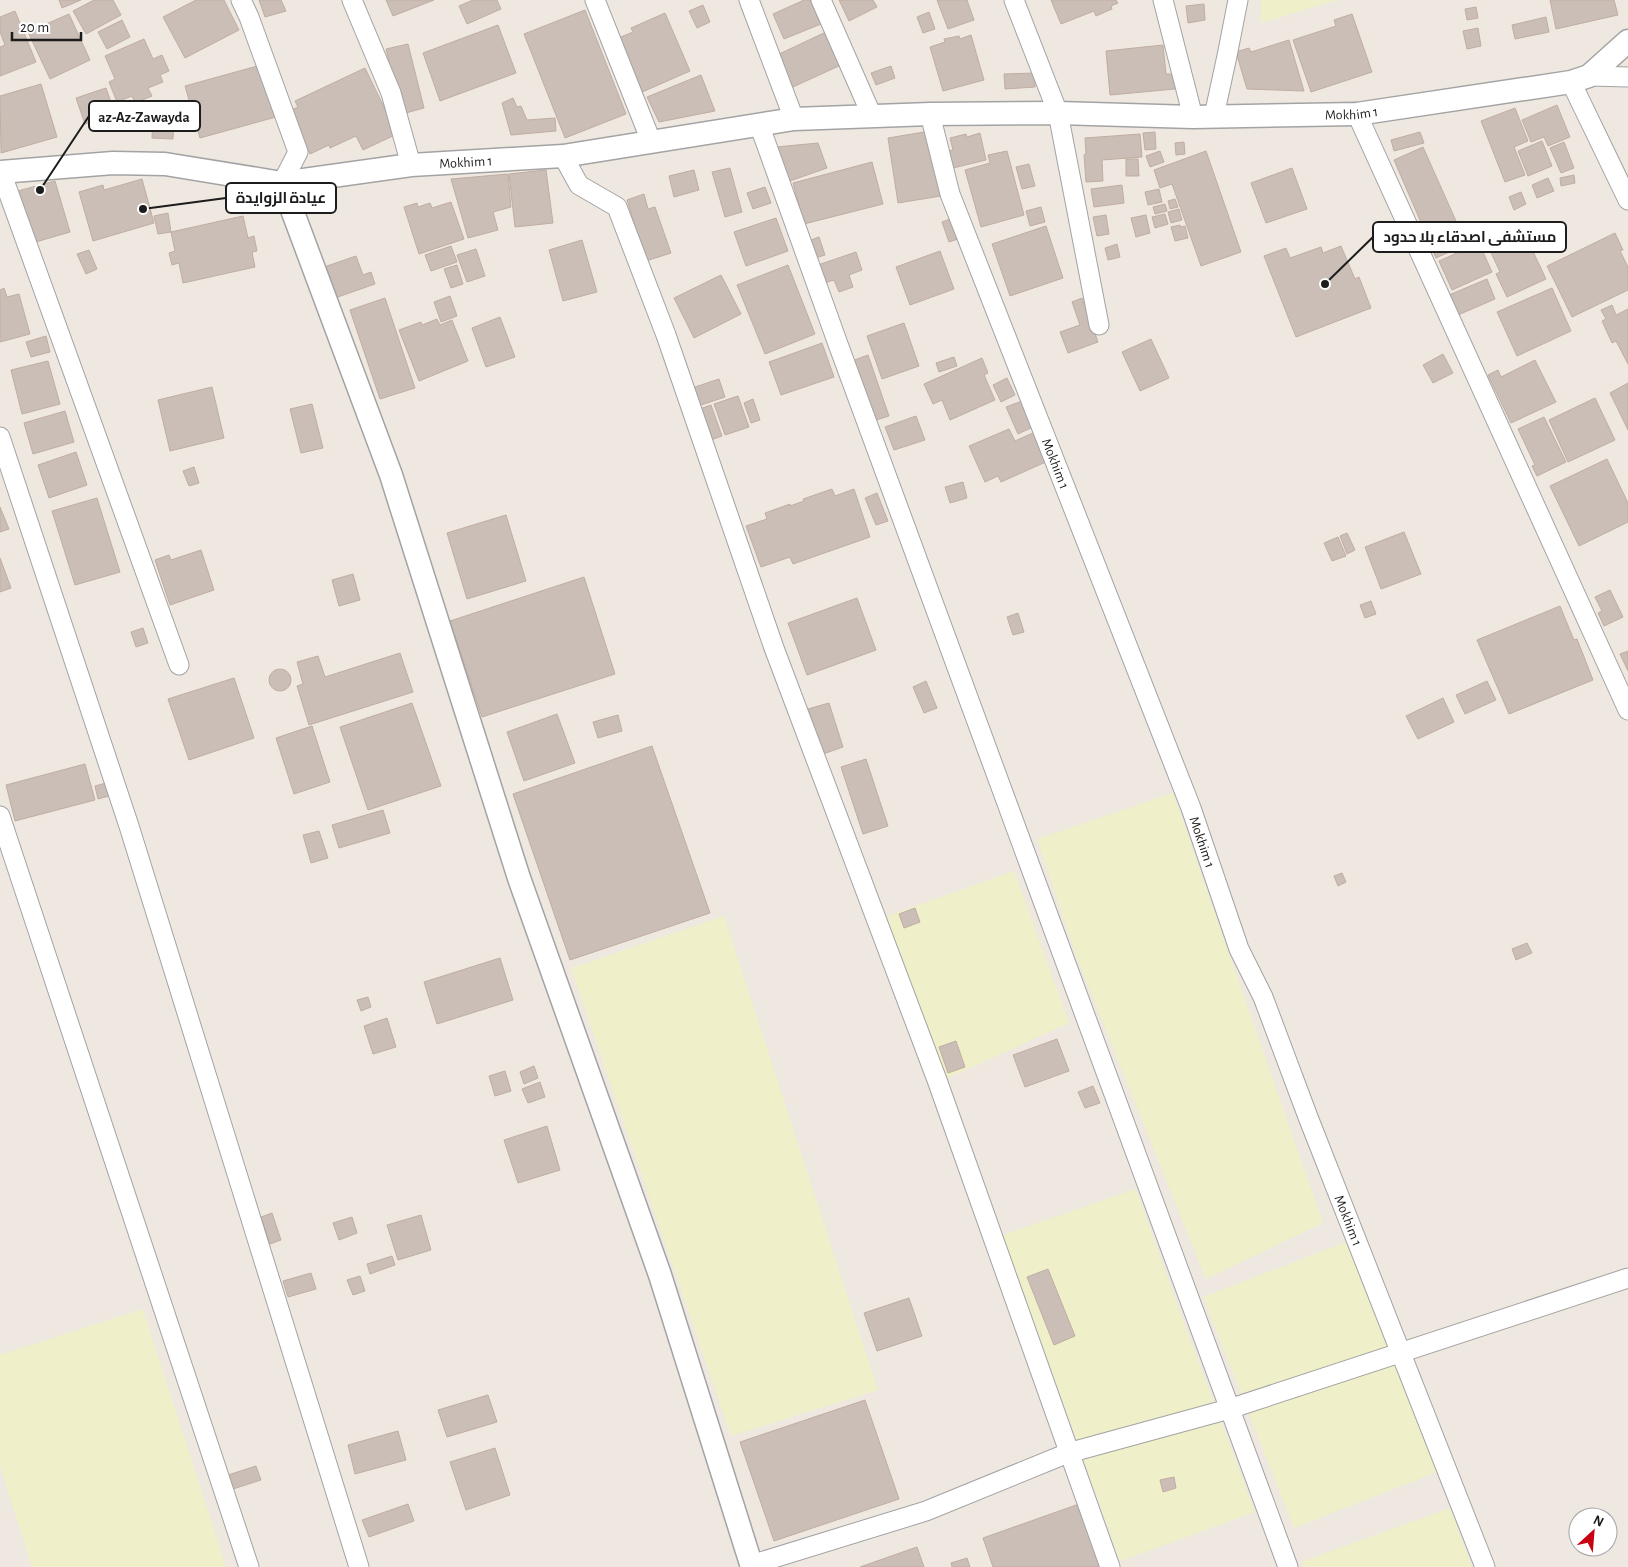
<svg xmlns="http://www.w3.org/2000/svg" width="1628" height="1567" viewBox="0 0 1628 1567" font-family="'Alegreya Sans',Cairo,sans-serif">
	<rect width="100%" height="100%" fill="#eee8e0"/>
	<path fill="#efefc9" d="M1261 0H1337L1261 23Z
		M1173 793 1323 1223 1206 1279 1077 958 1037 839Z
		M1014 871 1069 1023 946 1079 887 916Z
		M724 916 878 1390 731 1436 571 968Z
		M1136 1189 1179 1310 1255 1512 1120 1561 1003 1235Z
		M1346 1242 1437 1472 1294 1528 1203 1297Z
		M143 1309 226 1567H32L0 1466V1355Z
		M1450 1508 1472 1567H1303L1301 1562Z"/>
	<path fill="#cabeb6" stroke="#c1ada2" d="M59 0H81L62 8Z
		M94 0H113L121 15 86 34 73 11Z
		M196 0H224L239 30 185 58 163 17Z
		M259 0H281L286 11 265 17Z
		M386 0H434L393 16Z
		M473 0H497L501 9 467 24 459 6Z
		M804 0H810L821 24 784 39 773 14Z
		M839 0H873L877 7 849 21Z
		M937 0H967L974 20 948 29Z
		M1051 0H1116L1118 3 1111 6 1112 9 1096 16 1094 11 1061 24Z
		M1550 0H1614L1618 15 1556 29Z
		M1204 4 1205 20 1188 23 1186 6Z
		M703 5 710 22 697 28 689 11Z
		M1476 7 1478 18 1467 20 1465 9Z
		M585 10 626 114 565 138 524 34Z
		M15 11 36 62 0 76V47L5 45 0 32V17Z
		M929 12 935 29 923 33 917 17Z
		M665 13 690 71 640 93 616 39 633 32 631 28Z
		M69 14 90 60 50 79 28 32Z
		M1352 14 1372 72 1311 92 1293 40 1336 26 1334 20Z
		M1546 17 1549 32 1515 39 1512 25Z
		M122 20 130 37 107 49 98 32Z
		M498 25 516 73 440 101 423 53Z
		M1478 28 1481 46 1467 49 1463 31Z
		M826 32 841 65 793 87 777 55Z
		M971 35 984 80 943 91 930 47 945 42 944 39 959 36 960 39Z
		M144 39 153 59 162 55 169 71 160 75 163 82 148 88 152 96 135 103 132 96 117 102 109 82 115 79 105 56Z
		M1289 40 1304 91 1247 89 1236 52 1249 48 1251 52Z
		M408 44 424 108 402 114 386 49Z
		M1163 45 1166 74H1174L1175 89 1110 95 1106 51Z
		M261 65 276 117 200 138 185 86Z
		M891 66 895 78 876 85 871 73Z
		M365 68 397 134 363 150 356 136 330 148 329 145 310 154 289 111 298 107 295 101Z
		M1035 73V87L1005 89 1004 74Z
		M701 75 715 111 659 122 647 97Z
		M41 84 57 137 1 153 0 96Z
		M106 88 115 114 85 124 76 98Z
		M513 98 517 107 521 106 527 120 555 118 556 131 511 135 502 103Z
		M1557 105 1570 137 1548 146 1544 137 1531 142 1522 120Z
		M1515 108 1528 141 1514 147 1525 175 1505 182 1481 121Z
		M153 116H174L173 139 152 138Z
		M930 131 941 196 898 203 888 138Z
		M1155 132 1156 149 1145 150 1143 133Z
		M1420 132 1424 143 1394 151 1391 140Z
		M980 133 986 160 949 169 945 152 953 150 950 138 966 134 967 137Z
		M1140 134 1142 157 1102 160 1103 181 1086 182 1084 155 1086 154 1085 138Z
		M1542 141 1552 166 1528 176 1518 151Z
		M1184 142 1185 154 1176 155 1175 143Z
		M1564 142 1574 168 1561 173 1550 148Z
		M818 143 827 168 787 182 776 147Z
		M1423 147 1456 221 1426 234 1394 160Z
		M1007 151 1024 215 981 227 965 170 990 163 988 155Z
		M1160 151 1164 162 1150 167 1146 156Z
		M1206 151 1241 252 1201 266 1172 184 1160 188 1154 170Z
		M1126 159H1138L1139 176H1126Z
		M872 162 883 204 804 224 793 183Z
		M1029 164 1035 186 1022 189 1016 167Z
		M730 168 742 212 725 217 712 172Z
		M1292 168 1307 209 1266 223 1251 183Z
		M546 170 553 223 515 227 509 174Z
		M694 170 699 190 674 197 669 176Z
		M508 174 511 207 493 212 498 230 468 238 451 179Z
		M1574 175 1575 183 1561 186 1560 178Z
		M1548 178 1554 191 1537 198 1532 185Z
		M142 179 154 223 93 241 79 192 103 185 104 190Z
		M55 181 70 232 29 244 14 192Z
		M1122 185 1124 203 1094 207 1091 189Z
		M765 187 771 203 753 209 747 193Z
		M1159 189 1162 202 1148 205 1145 192Z
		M1521 192 1526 204 1514 210 1509 197Z
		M644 194 648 209 655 207 671 253 646 261 627 200Z
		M1175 199 1178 207 1170 209 1168 201Z
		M451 202 464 239 419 254 404 207 417 203 418 207 430 203 432 208Z
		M1165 204 1167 211 1155 214 1153 207Z
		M1041 207 1045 222 1030 226 1026 211Z
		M1179 209 1182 220 1171 223 1168 212Z
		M168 213 171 232 158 234 154 216Z
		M1165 214 1168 224 1155 228 1152 217Z
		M1106 215 1109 234 1097 236 1093 217Z
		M1146 215 1150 233 1136 237 1131 218Z
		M243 216 248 238 254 236 257 251 252 252 255 267 183 283 179 263 172 265 169 253 175 251 171 232Z
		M776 218 788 251 746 266 734 232Z
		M953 218 961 238 949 242 942 222Z
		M1461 221 1471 242 1436 258 1426 236Z
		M1180 225V227L1185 226 1188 238 1175 241 1171 227Z
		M1046 226 1063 278 1010 296 992 244Z
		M1521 226 1546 279 1507 297 1496 274 1500 272 1486 242Z
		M1615 233 1623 250 1620 251 1628 267V290L1572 317 1547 266Z
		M819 237 825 255 815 258 808 241Z
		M582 240 597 292 563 301 549 250Z
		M1479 243 1492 272 1452 290 1439 261Z
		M1117 244 1120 257 1108 260 1105 248Z
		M451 246 457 262 431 271 425 255Z
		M1341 246 1355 279 1359 277 1371 308 1296 337 1264 256 1286 248 1290 258 1321 247 1323 253Z
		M476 249 485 276 467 282 457 255Z
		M89 250 97 269 86 274 77 254Z
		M940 251 954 289 910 305 896 267Z
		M856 252 862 270 849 275 853 287 839 292 834 280 821 284 815 266Z
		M356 256 363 275 371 272 375 284 335 298 324 267Z
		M457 265 463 284 451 288 444 269Z
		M788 265 815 334 765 354 737 285Z
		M721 275 741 314 694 338 674 298Z
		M1487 279 1495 299 1458 315 1449 295Z
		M4 288 7 297 19 294 30 334 0 342V290Z
		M1552 288 1571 331 1517 356 1497 312Z
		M450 296 457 316 441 322 434 302Z
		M385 298 415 388 380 399 350 310Z
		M1082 298 1098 342 1068 353 1060 332 1080 325 1072 302Z
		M1612 305 1616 315 1628 309V364L1616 341 1612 343 1602 321 1606 319 1601 310Z
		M500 317 515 357 486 367 472 328Z
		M437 319 440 325 452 320 468 361 419 381 399 330 421 322 422 325Z
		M904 323 919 366 882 379 867 336Z
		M46 336 50 352 31 357 26 342Z
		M1151 339 1169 378 1140 391 1122 352Z
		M822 343 834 377 781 395 769 362Z
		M1443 354 1453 373 1433 383 1423 365Z
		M868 355 889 416 873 421 852 361Z
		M954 357 957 366 939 372 936 363Z
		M982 358 988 373 984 375 995 400 950 420 942 400 933 404 924 384Z
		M1535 360 1556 402 1511 423 1488 375 1498 370 1501 377Z
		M48 361 60 404 22 414 11 370Z
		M1007 378 1015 395 1001 402 993 385Z
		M719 379 725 397 698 406 692 388Z
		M1628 383V430L1610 393Z
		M212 387 224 438 170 451 158 400Z
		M738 396 749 427 725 435 714 404Z
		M1595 398 1615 440 1568 462 1549 420Z
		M753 399 760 420 751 423 744 403Z
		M1022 401 1033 427 1018 434 1006 407Z
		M312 404 323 448 301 453 290 409Z
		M711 405 722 436 708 441 697 410Z
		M65 411 74 442 33 454 24 423Z
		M916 416 925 440 894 450 885 427Z
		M1544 417 1566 462 1537 476 1532 466 1535 465 1518 429Z
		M1009 429 1015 441 1035 432 1048 461 1001 482 998 476 985 482 969 446Z
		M76 452 87 485 49 498 38 465Z
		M1607 459 1628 503V522L1579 546 1550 486Z
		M194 467 199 483 189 486 183 471Z
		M963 482 967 498 950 503 945 487Z
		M832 489 835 496 854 489 870 537 793 564 790 557 761 567 746 526 767 519 765 513 790 504V506L804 501 803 499Z
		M877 493 888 521 876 525 865 498Z
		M97 498 120 572 75 585 52 511Z
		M0 507 9 529 0 532Z
		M506 515 526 581 467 599 447 533Z
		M1404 532 1421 574 1381 589 1365 547Z
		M1347 533 1355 550 1347 554 1340 536Z
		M1338 537 1346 556 1332 561 1324 543Z
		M201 550 214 590 170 605 155 560 169 555 171 560Z
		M0 558 11 588 0 592Z
		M353 574 360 600 339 606 332 580Z
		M584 577 615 674 482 717 450 621Z
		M1610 590 1623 617 1604 626 1598 613 1602 611 1595 597Z
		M857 598 876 650 807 675 788 623Z
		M1371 601 1376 614 1365 618 1360 605Z
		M1560 606 1574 640 1577 639 1593 680 1509 714 1477 640Z
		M1018 613 1024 632 1013 635 1007 617Z
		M143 628 148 643 136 647 131 632Z
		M1628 651V671L1620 654Z
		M400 653 413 692 309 725 297 686 303 684 297 662 318 656 325 677Z
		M269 680a11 11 0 1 1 22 0a11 11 0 1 1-22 0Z
		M234 678 254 738 189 760 168 699Z
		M926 681 937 708 924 713 913 687Z
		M1487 681 1496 700 1465 714 1456 695Z
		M1443 698 1454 722 1418 739 1406 716Z
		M412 703 441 786 368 810 340 727Z
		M829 703 843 747 823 754 808 709Z
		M557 714 575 763 524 781 507 732Z
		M618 715 622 731 598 738 593 722Z
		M312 726 330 782 294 794 276 738Z
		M652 746 710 913 570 960 513 794Z
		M866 759 888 826 863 834 841 767Z
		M85 764 95 800 15 821 6 785Z
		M106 783 109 796 98 799 95 786Z
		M383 810 390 833 339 848 332 825Z
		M319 831 328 858 311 863 303 835Z
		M1342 873 1346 882 1338 886 1334 876Z
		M915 908 920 922 904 928 899 914Z
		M1527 943 1532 953 1516 960 1512 949Z
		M500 958 513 1000 437 1024 424 982Z
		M368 997 371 1007 361 1011 357 1000Z
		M387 1018 396 1047 373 1054 364 1026Z
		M1057 1039 1069 1071 1025 1087 1013 1055Z
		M956 1041 965 1067 948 1073 939 1047Z
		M534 1066 538 1078 524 1084 520 1072Z
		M505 1071 511 1091 495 1096 489 1076Z
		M540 1082 545 1097 528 1103 522 1089Z
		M1093 1086 1100 1103 1085 1108 1078 1092Z
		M547 1126 560 1170 518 1183 504 1140Z
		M272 1213 281 1240 270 1244 261 1217Z
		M421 1215 431 1250 398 1260 387 1225Z
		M352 1217 357 1233 339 1240 333 1223Z
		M392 1256 395 1265 370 1274 367 1264Z
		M1048 1269 1075 1336 1054 1345 1027 1277Z
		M311 1273 316 1289 288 1297 283 1281Z
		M360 1276 365 1291 353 1295 347 1280Z
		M909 1298 922 1336 877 1351 864 1313Z
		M488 1395 497 1422 447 1437 438 1410Z
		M865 1400 899 1499 774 1541 740 1442Z
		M398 1431 406 1460 355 1474 348 1445Z
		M495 1448 510 1495 466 1510 450 1462Z
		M256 1466 261 1480 233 1489 228 1475Z
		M1174 1477 1176 1488 1163 1492 1160 1480Z
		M408 1504 414 1521 369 1537 362 1520Z
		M1079 1504 1102 1567H993L983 1538Z
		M917 1547 924 1567H860Z
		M967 1558 970 1567H952L951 1563Z"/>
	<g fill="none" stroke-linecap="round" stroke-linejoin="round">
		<g stroke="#a3a3a3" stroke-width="21">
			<g id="minor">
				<path d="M241 0 249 17 298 152 282 183"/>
				<path d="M352 0 391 93 411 165"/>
				<path d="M595 0 651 141"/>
				<path d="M749 0 794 119"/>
				<path d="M821 0 872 116"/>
				<path d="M1014 0 1058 113 1099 325"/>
				<path d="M1163 0 1193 117"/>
				<path d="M1589 76 1628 77"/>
				<path d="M1571 82 1628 200"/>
				<path id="s1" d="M930 114 950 194 1191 808 1239 949 1263 997 1308 1117 1485 1567"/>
				<path d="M1357 114 1628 710"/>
				<path d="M1214 116 1227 56 1238 0"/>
				<path d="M759 124 838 344 1288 1567"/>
				<path d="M563 156 579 185 617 207 666 335 774 648 937 1080 1110 1567"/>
				<path d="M1 172 179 665"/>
				<path d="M0 437 129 826 359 1567"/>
				<path d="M0 816 249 1567"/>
				<path d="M751 1565 926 1511 1068 1453 1229 1409 1628 1278"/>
			</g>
		</g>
		<g stroke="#a3a3a3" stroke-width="25">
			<g id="tertiary">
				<path id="s2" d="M0 172 113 163 165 164 282 183 411 165 563 156 794 119 930 114 1058 113 1193 117 1357 114 1571 82 1589 76 1628 41"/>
				<path d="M282 183 391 475 519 878 660 1275 752 1567"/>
			</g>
		</g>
		<use href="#minor" stroke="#fff" stroke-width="19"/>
		<use href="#tertiary" stroke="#fff" stroke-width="22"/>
	</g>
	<g text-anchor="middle" stroke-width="4" stroke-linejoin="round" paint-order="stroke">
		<g font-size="14" fill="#1c1c1c" stroke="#fff">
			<text dy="5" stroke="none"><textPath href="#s2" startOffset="1358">Mokhim 1</textPath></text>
			<text dy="5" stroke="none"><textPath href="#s2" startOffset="469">Mokhim 1</textPath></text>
			<text dy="5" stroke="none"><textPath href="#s1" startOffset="372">Mokhim 1</textPath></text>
			<text dy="5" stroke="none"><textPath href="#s1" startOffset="778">Mokhim 1</textPath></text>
			<text dy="5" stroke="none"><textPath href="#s1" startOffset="1184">Mokhim 1</textPath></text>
		</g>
	</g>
	<path fill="none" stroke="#1c1c1c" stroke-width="2" d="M40 190L89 116M143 209L226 198M1325 284L1373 237"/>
	<g fill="#1c1c1c" stroke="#fff" stroke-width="2">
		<circle cx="40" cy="190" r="5"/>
		<circle cx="143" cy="209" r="5"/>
		<circle cx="1325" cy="284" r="5"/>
	</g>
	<g fill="#fff" stroke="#1c1c1c" stroke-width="2">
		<rect x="89" y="101" width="111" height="30" rx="5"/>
		<rect x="226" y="183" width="110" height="30" rx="5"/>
		<rect x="1373" y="222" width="193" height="30" rx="5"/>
	</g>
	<g font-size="15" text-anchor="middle" font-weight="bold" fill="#1c1c1c">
		<text x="144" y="122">az-Az-Zawayda</text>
		<text x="281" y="203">عيادة الزوايدة</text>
		<text x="1470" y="242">مستشفى اصدقاء بلا حدود</text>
	</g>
	<g transform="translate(1593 1532) rotate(26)"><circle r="24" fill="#ffffff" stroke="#a4a4a4"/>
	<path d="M0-4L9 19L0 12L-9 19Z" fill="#c80011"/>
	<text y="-8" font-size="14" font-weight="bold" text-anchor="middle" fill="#1c1c1c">N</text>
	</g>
	<path d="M12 32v8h69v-8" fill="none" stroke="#1c1c1c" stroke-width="2.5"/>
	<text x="20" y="32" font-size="15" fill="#1c1c1c" stroke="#ffffff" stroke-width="4" paint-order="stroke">20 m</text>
</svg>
